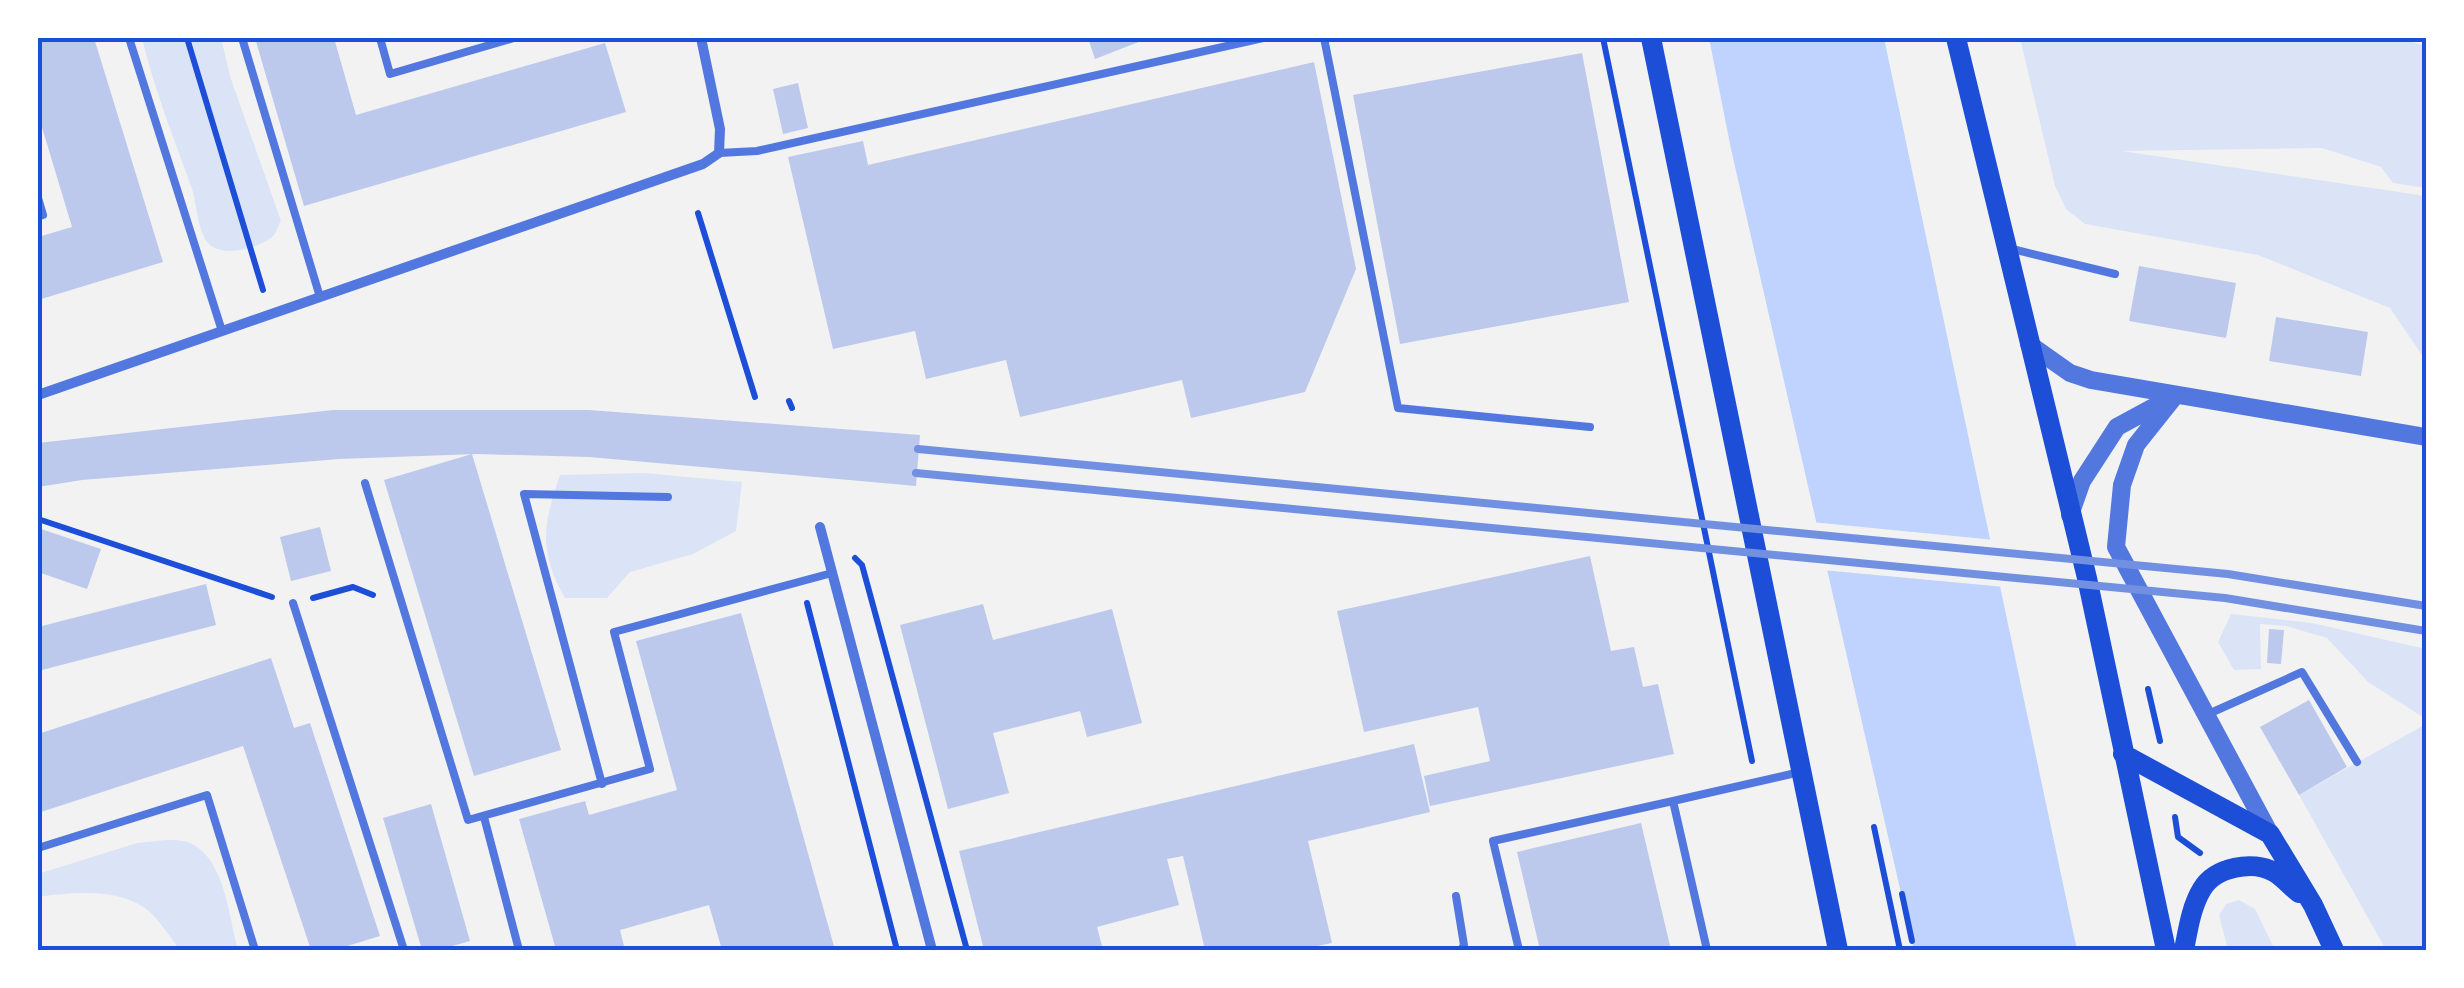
<svg xmlns="http://www.w3.org/2000/svg" width="2464" height="988" viewBox="0 0 2464 988" font-family="'Source Sans 3',sans-serif">
	<rect width="100%" height="100%" fill="#f2f2f2"/>
	<path fill="#dbe4f7" d="M142 38H221L231 79 281 221C280 223 275 233 274 235 261 248 223 258 209 244 197 232 197 202 191 186 173 136 154 89 142 38Z
		M2020 38H2397L2426 46V188L2393 183 2381 167 2322 148 2122 151 2426 196V361L2390 308 2258 255 2085 224 2066 209 2055 186Z
		M644 473 742 482 736 531 693 554 630 572 607 598H565C538 551 543 524 560 475Z
		M2231 614 2312 623 2426 649V719L2368 682 2327 638 2286 626 2260 624 2261 669 2234 670 2218 642Z
		M2426 724V950H2386L2299 795Z
		M166 840C177 840 189 840 197 847 226 867 229 919 238 950H180C171 938 162 924 151 913 123 887 72 892 38 897V874L137 843Z
		M2239 900 2255 909 2275 950H2228L2219 915 2226 904Z"/>
	<path fill="#bfd3fe" d="M1709 38H1884L2077 950H1914L1731 149Z"/>
	<path fill="#f2f2f2" d="M1811 522 1995 540 2005 587 1822 570Z"/>
	<path fill="#bdc9ec" d="M38 38H94L163 262 38 300V237L72 227 38 114Z
		M255 38H334L356 115 605 43 626 112 304 206Z
		M1088 38H1149L1095 59Z
		M1582 53 1629 302 1400 344 1353 95Z
		M1314 62 1356 269 1305 392 1191 418 1182 380 1020 417 1006 360 926 379 915 331 833 349 788 157 863 141 868 165Z
		M798 83 808 128 783 134 773 89Z
		M2139 266 2236 283 2226 338 2129 321Z
		M2276 317 2368 332 2361 376 2269 361Z
		M333 410H589L920 435 916 486 589 457 477 454 339 459 82 480 38 487V443Z
		M472 454 561 750 474 776 384 480Z
		M320 527 331 571 291 581 280 537Z
		M38 528 101 549 87 589 38 572Z
		M1590 556 1611 651 1634 647 1643 687 1658 684 1674 754 1430 806 1424 776 1490 761 1478 707 1364 732 1337 611Z
		M206 584 216 625 38 671V627Z
		M983 604 993 640 1112 609 1142 723 1087 737 1080 711 993 733 1009 793 948 809 900 625Z
		M741 613 835 950H722L709 905 620 930 625 950H556L519 819 585 801 589 815 677 790 636 641Z
		M2269 629 2284 630 2281 664 2267 663Z
		M271 658 294 728 310 723 380 936 334 950H311L243 746 38 813V734Z
		M2309 700 2347 767 2299 795 2260 727Z
		M1414 744 1430 812 1308 841 1332 943 1298 950H1205L1183 856 1167 859 1179 905 1097 927 1103 950H984L959 851Z
		M431 804 470 941 438 950H422L383 818Z
		M1641 823 1671 950H1540L1517 852Z"/>
	<g fill="none" stroke-linecap="round" stroke-linejoin="round">
		<path stroke="#1d4ed8" stroke-width="6" d="M187 38 263 290
			M1603 38 1752 761
			M698 213 755 397
			M789 401 792 408
			M38 519 272 597
			M855 558 862 565 967 950
			M313 598 353 587 373 595
			M807 603 897 950
			M2148 689 2160 741
			M2175 817 2178 837 2200 853
			M1874 827 1900 950
			M1902 894 1912 941"/>
		<path stroke="#5277de" stroke-width="8" d="M129 38 222 331
			M242 38 320 297
			M380 38 390 74 514 38
			M1324 38 1398 408 1590 427
			M719 153 757 151 1263 38
			M38 198 43 215 38 216
			M2012 249 2115 274
			M365 483 468 820 650 769 614 632 832 573
			M293 603 404 950
			M2206 715 2302 672 2357 762
			M602 784 524 494 668 497
			M1673 801 1800 772
			M484 817 519 950
			M38 848 207 795 255 950
			M1456 896 1464 945 1461 950
			M1519 950 1493 841 1673 801 1707 950"/>
		<path stroke="#5277de" stroke-width="10" d="M38 395 703 164 719 153 720 129 701 38
			M820 527 932 950"/>
		<path stroke="#5277de" stroke-width="18" d="M2029 344 2070 373 2091 380 2426 437
			M2175 396 2136 445 2122 485 2116 547 2270 834
			M2070 515 2082 481 2117 427 2165 401"/>
		<path stroke="#1d4ed8" stroke-width="20" d="M1651 38 1838 950
			M1956 38 2087 578 2166 950
			M2123 754 2270 834 2313 905 2334 950
			M2184 950C2188 930 2191 907 2202 889 2215 867 2253 860 2274 872 2283 877 2291 887 2299 893"/>
		<path stroke="#7290e2" stroke-width="8" d="M918 449 2228 574 2426 606
			M916 473 2225 598 2426 631"/>
	</g>
	<rect width="2464" height="988" fill="none" stroke="#ffffff" stroke-width="80"/>
	<rect x="40" y="40" width="2384" height="908" fill="none" stroke="#1d4ed8" stroke-width="4"/>
</svg>
